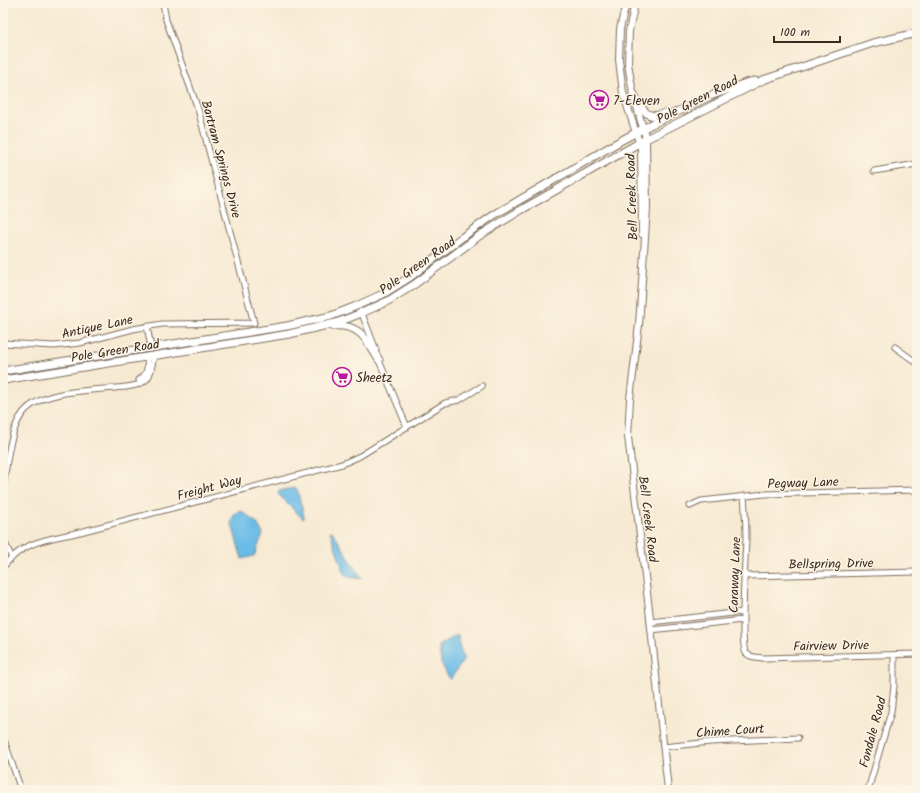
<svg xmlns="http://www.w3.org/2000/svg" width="920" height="793" viewBox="0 0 920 793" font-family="Kalam,sans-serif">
	<rect width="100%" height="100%" fill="#fcf5e5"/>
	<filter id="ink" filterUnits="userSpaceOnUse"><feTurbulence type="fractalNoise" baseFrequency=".025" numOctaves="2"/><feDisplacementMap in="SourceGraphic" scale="8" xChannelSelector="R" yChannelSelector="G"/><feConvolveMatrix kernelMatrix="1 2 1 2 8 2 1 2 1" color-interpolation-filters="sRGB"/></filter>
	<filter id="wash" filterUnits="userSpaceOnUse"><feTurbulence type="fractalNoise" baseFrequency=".012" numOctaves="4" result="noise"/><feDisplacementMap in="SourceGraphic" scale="16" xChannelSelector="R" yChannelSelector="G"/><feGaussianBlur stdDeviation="0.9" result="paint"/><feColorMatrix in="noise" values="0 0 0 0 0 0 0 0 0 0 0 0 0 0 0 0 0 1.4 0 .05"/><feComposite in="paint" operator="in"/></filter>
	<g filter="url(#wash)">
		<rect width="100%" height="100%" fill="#f7ead3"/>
		<path fill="#6bbce7" stroke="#537382" d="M294 488 297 489 304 516 303 519 278 494 279 491Z
			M240 511 243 512 257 523 263 534 254 556 242 559 231 521 235 514Z
			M330 531H332L362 579 349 577 344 573Z
			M455 636H458L459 645 464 659 450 680 441 663 439 646Z"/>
	</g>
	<g filter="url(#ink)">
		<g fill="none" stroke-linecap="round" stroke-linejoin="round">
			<g stroke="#7d6d5d" stroke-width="7">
				<path id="minor" d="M874 171 917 164
					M361 311 376 350
					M147 326 151 348
					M3 343 54 346 80 343 133 329 162 324 254 323 198 109 166 20 163 3
					M895 347 917 363
					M378 358 407 427
					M139 380C148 374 148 367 147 357
					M3 487C7 465 9 431 23 413 41 390 88 391 115 388 125 387 139 387 147 379 152 373 152 363 154 356
					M744 496C745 509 746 522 746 536 746 553 739 644 746 653 750 658 758 657 763 658L917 654
					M690 506 701 501 765 494 917 490
					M3 539 12 558
					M3 567C26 539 48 540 80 532L342 464 360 456 445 403 459 400 482 386
					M745 576 917 572
					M650 622 743 612
					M651 630 743 620
					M3 737 21 790
					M663 747 711 742 798 738
					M868 790 891 712 894 686V655"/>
			</g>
			<g stroke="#7d6d5d" stroke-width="8">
				<path id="tertiary" d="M626 3 620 29 619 60 623 93 641 148 642 234
					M635 3 629 31 628 64 633 93 646 139 647 208 639 325 630 399 628 437 649 609 668 790"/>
			</g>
			<g stroke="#7d6d5d" stroke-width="9">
				<path id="secondary" d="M633 93C641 107 646 122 665 113
					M332 326C361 324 366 339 379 360
					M3 371 287 326 331 316 354 307 383 294 410 277 461 238 494 215 620 141 652 124 710 96 746 83 755 81
					M3 380 289 334 336 323 364 312 388 301 415 284 479 236 521 210 646 139 763 80 873 43 917 33"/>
			</g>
			<g stroke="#7d6d5d" stroke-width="11">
				<path id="motorway" d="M3 380H4"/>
			</g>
			<use href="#minor" stroke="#fff" stroke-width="5"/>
			<use href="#tertiary" stroke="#fff" stroke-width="6"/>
			<use href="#secondary" stroke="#fff" stroke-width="7"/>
			<use href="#motorway" stroke="#fff" stroke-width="9"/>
		</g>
	</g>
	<defs>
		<g id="supermarket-ring" transform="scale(1)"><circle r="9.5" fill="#fcf5e5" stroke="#b5179e" stroke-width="1.5"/><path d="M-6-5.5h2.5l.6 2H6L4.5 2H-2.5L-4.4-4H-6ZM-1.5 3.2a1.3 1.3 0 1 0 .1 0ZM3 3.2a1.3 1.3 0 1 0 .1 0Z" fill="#b5179e"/></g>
	</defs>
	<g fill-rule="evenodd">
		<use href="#supermarket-ring" x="599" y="100"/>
		<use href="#supermarket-ring" x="342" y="377"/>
	</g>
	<g text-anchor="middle" stroke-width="3" stroke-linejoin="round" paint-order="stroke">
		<g font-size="13" fill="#3b2a1e" stroke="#fcf5e5">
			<text transform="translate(697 99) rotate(-27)" y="5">Pole Green Road</text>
			<text transform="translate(222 159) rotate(75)" y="5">Bartram Springs Drive</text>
			<text transform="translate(631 197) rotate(-92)" y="5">Bell Creek Road</text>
			<text transform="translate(417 265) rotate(-35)" y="5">Pole Green Road</text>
			<text transform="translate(97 326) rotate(-12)" y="5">Antique Lane</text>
			<text transform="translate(115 350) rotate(-9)" y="5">Pole Green Road</text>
			<text transform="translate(803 482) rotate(-2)" y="5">Pegway Lane</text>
			<text transform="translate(209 487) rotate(-15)" y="5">Freight Way</text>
			<text transform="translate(649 519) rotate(83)" y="5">Bell Creek Road</text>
			<text transform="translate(831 563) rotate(-1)" y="5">Bellspring Drive</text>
			<text transform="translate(734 575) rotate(-88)" y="5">Caraway Lane</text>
			<text transform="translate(831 645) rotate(-1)" y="5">Fairview Drive</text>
			<text transform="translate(730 730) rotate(-4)" y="5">Chime Court</text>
			<text transform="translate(872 732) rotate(-75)" y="5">Fondale Road</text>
		</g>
		<g font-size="13" fill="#3b2a1e" stroke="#fcf5e5" text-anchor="start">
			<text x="613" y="105">7-Eleven</text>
			<text x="356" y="382">Sheetz</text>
		</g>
	</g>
	<rect width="920" height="793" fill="none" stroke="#fcf5e5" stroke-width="16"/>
	<path d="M774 36v6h66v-6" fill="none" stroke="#3b2a1e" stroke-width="2"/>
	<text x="780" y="36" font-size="12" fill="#3b2a1e" stroke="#fcf5e5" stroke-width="3" paint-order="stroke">100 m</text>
</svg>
